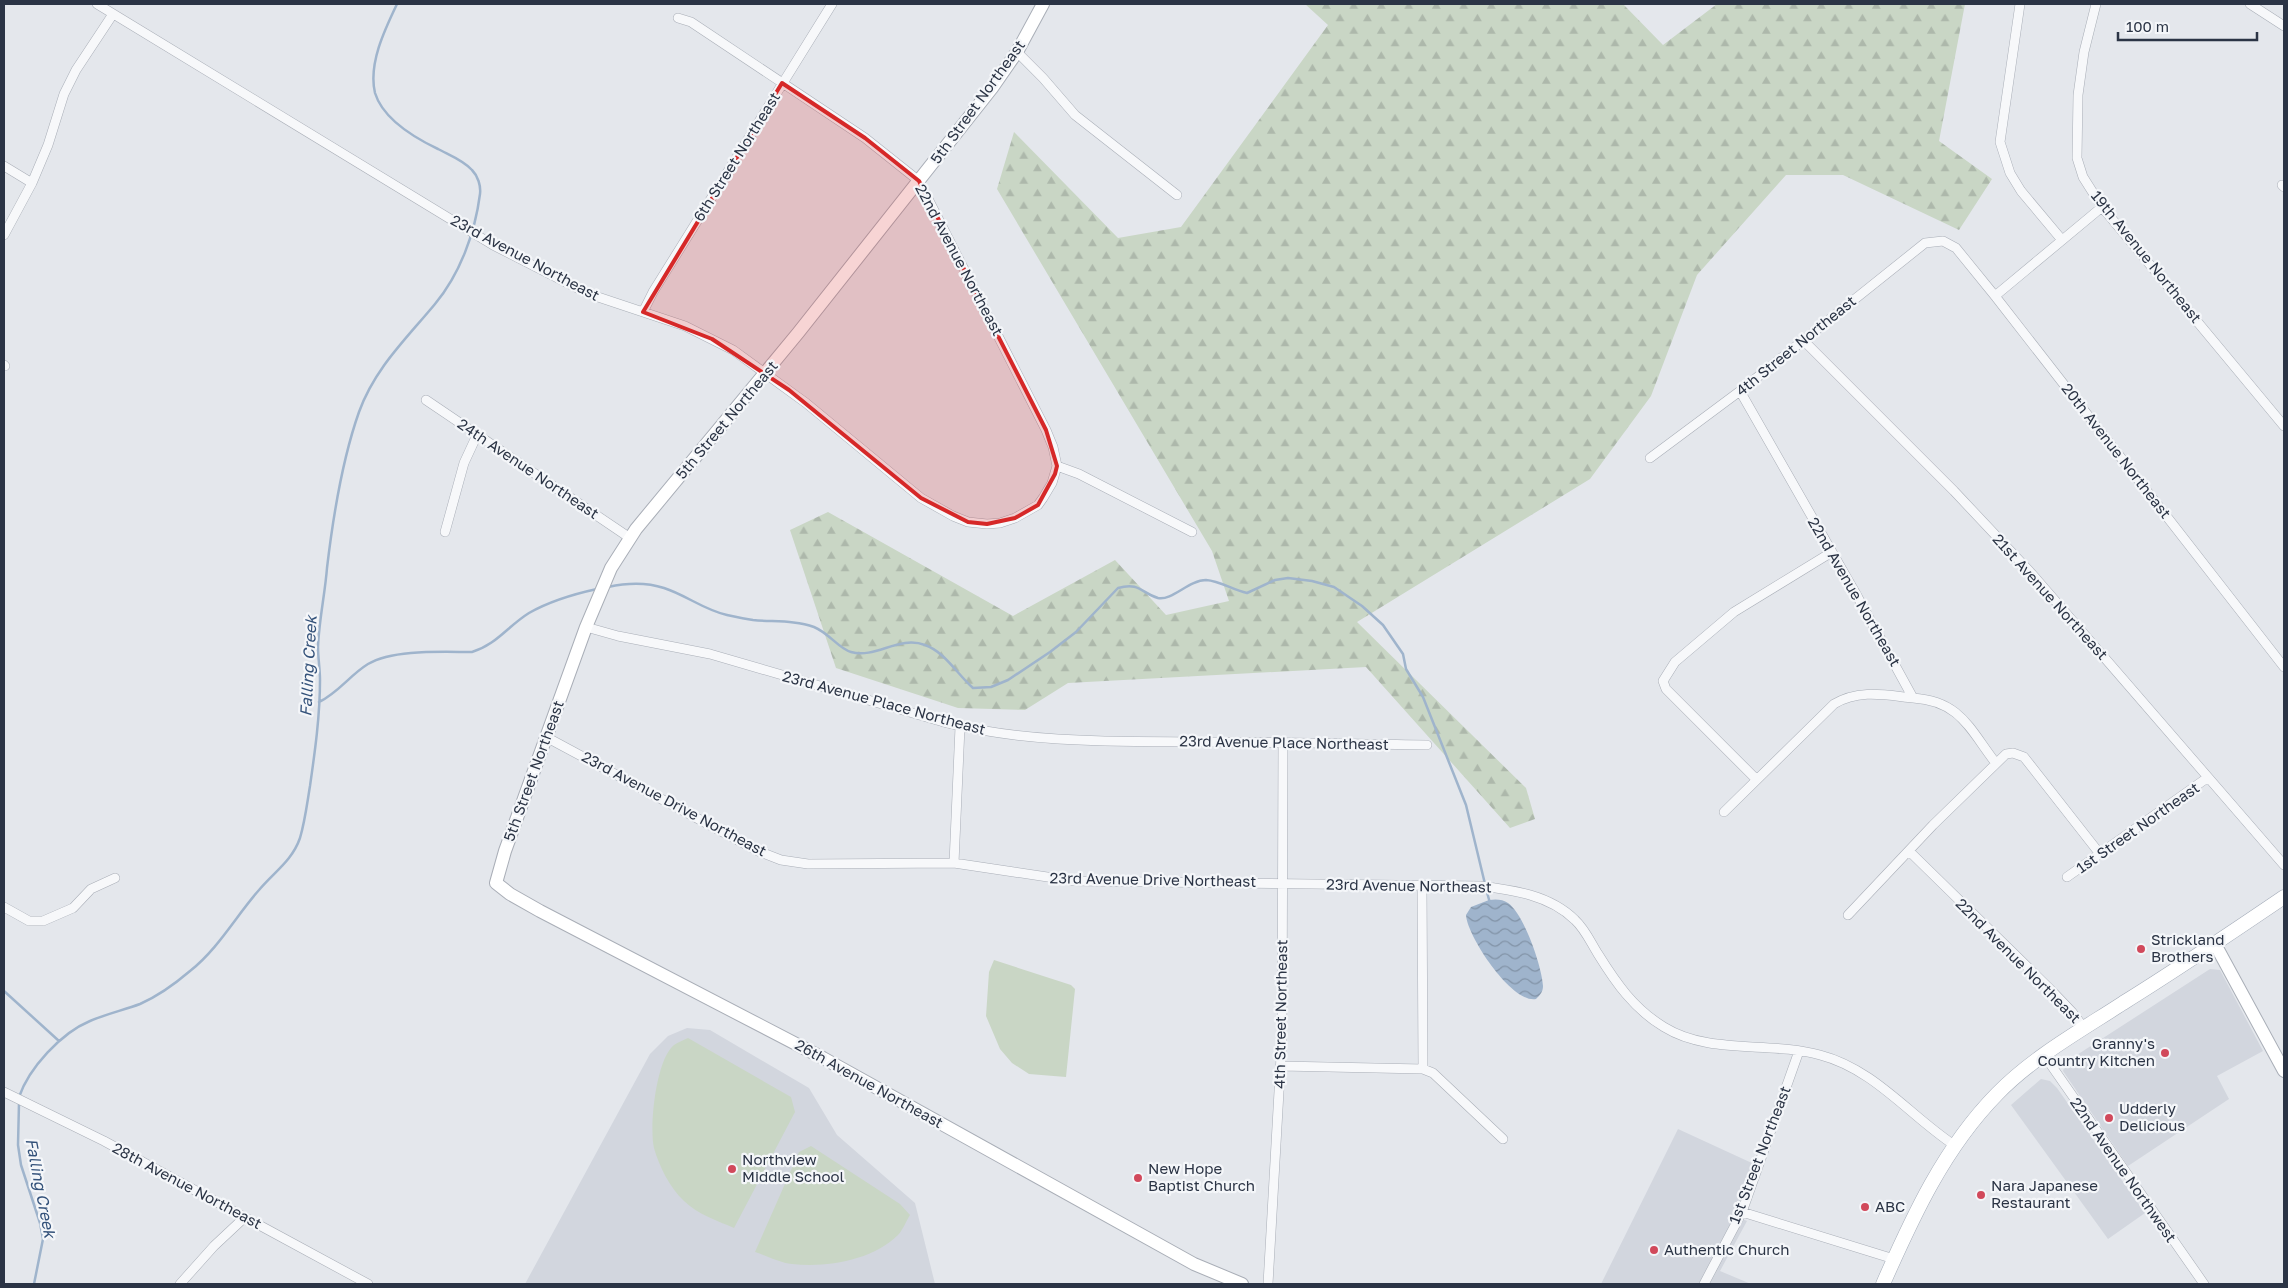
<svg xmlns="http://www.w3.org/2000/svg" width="2288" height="1288" viewBox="0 0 2288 1288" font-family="'Golos Text',sans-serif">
	<defs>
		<pattern id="forest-firs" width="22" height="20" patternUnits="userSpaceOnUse" patternTransform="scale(1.25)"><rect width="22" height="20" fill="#c9d6c5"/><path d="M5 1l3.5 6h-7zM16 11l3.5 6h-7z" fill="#adb8ab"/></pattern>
		<pattern id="water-waves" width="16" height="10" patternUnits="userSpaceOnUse" patternTransform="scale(1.25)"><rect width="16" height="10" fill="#9fb4cc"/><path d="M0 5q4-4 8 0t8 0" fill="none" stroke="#8293a7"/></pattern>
	</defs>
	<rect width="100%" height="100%" fill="#e4e7ec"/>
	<path fill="#d2d6de" d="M2210 969 2220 970 2263 1051 2217 1076 2229 1099 2128 1166 2063 1071 2066 1062Z
		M687 1028 710 1030 809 1088 837 1135 915 1203 935 1284H525L650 1054 668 1036Z
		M2041 1079 2050 1081 2057 1088 2145 1213 2108 1239 2011 1105Z
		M1678 1129 1754 1164 1737 1217 1747 1221 1720 1271 1751 1284H1601Z"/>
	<path fill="url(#forest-firs)" d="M1305 4H1623L1663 45 1717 4H1965L1939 141 1992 179 1959 230 1843 175H1786L1697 275 1651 396 1590 479 1357 622 1526 788 1535 819 1510 828 1366 667 1068 683 1025 710 958 708 836 668 790 530 828 512 1013 616 1115 560 1166 615 1229 601 1212 551 997 189 1014 132 1118 238 1181 227 1328 25Z"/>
	<path fill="#c9d6c5" d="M994 960 1071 985 1075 989 1066 1077 1029 1074 1012 1063 1000 1049 986 1016 989 972Z
		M688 1038 791 1097 795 1112 734 1228C718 1221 697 1214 684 1201 670 1188 659 1166 654 1148 649 1127 656 1059 674 1045 678 1042 684 1040 688 1038Z
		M811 1146 900 1204 910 1215C906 1221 903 1230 898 1235 873 1260 827 1268 792 1264 780 1263 767 1256 755 1252L799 1152Z"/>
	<path fill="url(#water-waves)" d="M1489 900C1495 899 1503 899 1508 903 1524 914 1542 967 1543 986 1543 992 1540 995 1536 999 1512 1004 1467 936 1466 915L1471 907Z"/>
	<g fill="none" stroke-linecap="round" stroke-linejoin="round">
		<path stroke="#9fb4cc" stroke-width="2.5" d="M608 587C626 583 646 582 664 588 686 595 704 610 727 615 736 617 745 619 753 620 773 622 795 620 814 627 829 633 839 649 851 652 876 659 899 635 925 645 945 652 957 674 973 688L991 687 1008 680 1050 652 1076 632 1118 588C1140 582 1141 593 1158 598 1172 601 1189 580 1206 580 1221 581 1232 590 1247 593L1275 580 1288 578 1312 581 1334 587 1362 606 1383 625 1403 654 1406 669 1423 697 1466 805 1485 884
			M319 702C338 693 350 675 368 664 393 649 443 652 472 652 496 645 508 626 529 613 550 601 574 594 597 589
			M1486 889 1490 903
			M4 991 59 1041
			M19 1097C29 1068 61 1033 90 1021 106 1014 124 1010 140 1004 158 996 176 983 190 971 218 949 236 916 259 890 274 872 292 861 300 838 305 821 307 804 310 786 315 751 320 716 320 680 320 669 318 658 318 647 319 620 325 594 327 568 333 517 342 460 359 412 375 368 406 339 435 304 460 274 475 233 480 194 481 186 478 176 472 170 463 160 449 155 438 149 415 138 383 119 375 93 368 64 385 29 397 4
			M19 1103 18 1145 21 1165 40 1223 43 1239 34 1284"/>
		<g stroke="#a9aeb7" stroke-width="10">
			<path id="street" d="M97 4 493 245 589 294 685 326 733 350 806 403 921 498 953 516 968 522 987 524 1000 523 1015 518 1038 505 1043 498 1052 483 1057 466
				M2020 4 2000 142 2010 173 2021 191 2062 240
				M2096 4 2084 52 2078 95 2077 158 2083 177 2102 207 2284 426
				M2250 4 2284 26
				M678 18 691 22 865 138 919 181 1046 430 1053 447 1057 466 1079 474 1192 532
				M1017 52 1043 78 1075 115 1177 195
				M4 166 32 183
				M2282 185 2284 187
				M4 235 32 183 48 145 64 94 76 70 113 14
				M1995 296 2102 207
				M643 312 653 292 832 4
				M1803 340 1954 491 2032 574 2284 865
				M4 365 5 366
				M1740 391 1856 594 1913 698C1960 701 1969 728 1995 762
				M426 400 630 538
				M1650 458 1740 391 1925 243 1943 241 1956 248 1995 296 2284 667
				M445 532 464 463 477 435
				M586 627 618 636 710 654 947 723C1032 744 1121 741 1207 742 1280 742 1354 744 1427 745
				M546 737 758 851 781 860 808 864 954 863 1074 881 1480 886C1513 890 1550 895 1575 920 1585 929 1591 943 1598 954 1616 983 1634 1009 1664 1027 1709 1055 1770 1041 1820 1055 1874 1069 1909 1115 1954 1145
				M1756 779 1666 689 1663 681 1675 662 1734 612 1832 552
				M1724 812 1834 704C1859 689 1885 695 1913 698
				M1909 851 2051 990 2072 1012 2084 1028
				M954 863 960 727
				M2067 877 2207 778
				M1422 885 1423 1069
				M4 907 29 921H43L73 908 91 889 115 878
				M1848 915 1933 825 2006 754 2013 753 2024 757 2100 854
				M2044 1055 2204 1284
				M1281 1066 1423 1069 1433 1073 1503 1139
				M4 1092 104 1141 368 1284
				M1742 1212 1894 1259
				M180 1284 214 1246 245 1217
				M1268 1284 1282 1039 1283 743
				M1704 1284 1742 1212 1799 1051"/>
		</g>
		<g stroke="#a9aeb7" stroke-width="14">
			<path id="secondary" d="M1043 4 1017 52 992 88 798 333 636 529 611 568 586 627 505 851 496 883 510 894 540 911 823 1058 1194 1264 1242 1284
				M2215 944 2284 1071"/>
		</g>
		<g stroke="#a3abb8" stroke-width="15">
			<path id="primary" d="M1883 1284C1913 1216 1944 1148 1997 1094 2033 1057 2080 1031 2123 1003 2178 969 2231 933 2284 897"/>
		</g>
		<use href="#street" stroke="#f7f8fa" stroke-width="9"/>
		<use href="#secondary" stroke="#fff" stroke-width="12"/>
		<use href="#primary" stroke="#fff" stroke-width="14"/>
	</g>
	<path fill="#d62828" fill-opacity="0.2" stroke="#d62828" stroke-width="4" stroke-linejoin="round" d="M782 83 865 138 919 181 1046 430 1057 466 1055 474 1038 505 1015 518 987 524 968 522 921 498 789 390 712 339 643 312Z"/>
	<g fill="#d1495b" stroke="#f4f6f9" stroke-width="2">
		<circle cx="2141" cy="949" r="5"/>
		<circle cx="2165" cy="1053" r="5"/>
		<circle cx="2109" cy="1118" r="5"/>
		<circle cx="732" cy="1169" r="5"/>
		<circle cx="1138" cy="1178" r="5"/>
		<circle cx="1981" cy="1195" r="5"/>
		<circle cx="1865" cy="1207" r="5"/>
		<circle cx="1654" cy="1250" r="5"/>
	</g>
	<g text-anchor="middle" stroke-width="4.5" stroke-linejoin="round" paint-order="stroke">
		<g font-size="15" fill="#2b3445" stroke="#f4f6f9">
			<text transform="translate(978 102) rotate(-54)" y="5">5th Street Northeast</text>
			<text transform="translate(737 157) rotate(-58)" y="5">6th Street Northeast</text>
			<text transform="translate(2146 257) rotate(51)" y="5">19th Avenue Northeast</text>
			<text transform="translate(525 258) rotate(28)" y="5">23rd Avenue Northeast</text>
			<text transform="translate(959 260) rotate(62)" y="5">22nd Avenue Northeast</text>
			<text transform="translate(1796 346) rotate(-39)" y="5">4th Street Northeast</text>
			<text transform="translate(727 420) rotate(-50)" y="5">5th Street Northeast</text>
			<text transform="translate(2116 451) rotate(52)" y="5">20th Avenue Northeast</text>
			<text transform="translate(528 469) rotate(34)" y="5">24th Avenue Northeast</text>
			<text transform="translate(1854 592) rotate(60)" y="5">22nd Avenue Northeast</text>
			<text transform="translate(2050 597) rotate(48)" y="5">21st Avenue Northeast</text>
			<text transform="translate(884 703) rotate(15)" y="5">23rd Avenue Place Northeast</text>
			<text transform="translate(1284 743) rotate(1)" y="5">23rd Avenue Place Northeast</text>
			<text transform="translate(534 771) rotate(-70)" y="5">5th Street Northeast</text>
			<text transform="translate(674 804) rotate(28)" y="5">23rd Avenue Drive Northeast</text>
			<text transform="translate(2138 828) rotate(-35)" y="5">1st Street Northeast</text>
			<text transform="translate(1153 880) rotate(1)" y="5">23rd Avenue Drive Northeast</text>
			<text transform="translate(1409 886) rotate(1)" y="5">23rd Avenue Northeast</text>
			<text transform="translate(2018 961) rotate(45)" y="5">22nd Avenue Northeast</text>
			<text transform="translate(1281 1014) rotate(-89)" y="5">4th Street Northeast</text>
			<text transform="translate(869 1084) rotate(29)" y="5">26th Avenue Northeast</text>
			<text transform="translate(1760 1155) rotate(-69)" y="5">1st Street Northeast</text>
			<text transform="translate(2123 1170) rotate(55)" y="5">22nd Avenue Northwest</text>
			<text transform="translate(187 1186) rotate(28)" y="5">28th Avenue Northeast</text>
		</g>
		<g font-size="15" fill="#2b3445" stroke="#f4f6f9" text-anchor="start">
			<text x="2151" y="945">Strickland<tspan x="2151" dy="17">Brothers</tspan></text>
			<text x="2155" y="1049" text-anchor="end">Granny's<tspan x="2155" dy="17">Country Kitchen</tspan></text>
			<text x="2119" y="1114">Udderly<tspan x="2119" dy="17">Delicious</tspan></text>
			<text x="742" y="1165">Northview<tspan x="742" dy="17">Middle School</tspan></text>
			<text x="1148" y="1174">New Hope<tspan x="1148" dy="17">Baptist Church</tspan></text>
			<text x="1991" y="1191">Nara Japanese<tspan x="1991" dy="17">Restaurant</tspan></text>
			<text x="1875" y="1212">ABC</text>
			<text x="1664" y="1255">Authentic Church</text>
		</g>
		<g font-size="16" font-style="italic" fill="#34527a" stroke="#f4f6f9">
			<text transform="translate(308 666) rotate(-87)" y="6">Falling Creek</text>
			<text transform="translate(41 1188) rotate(79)" y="6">Falling Creek</text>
		</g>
	</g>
	<rect width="2288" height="1288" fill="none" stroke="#2b3445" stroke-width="10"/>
	<path d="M2118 32v8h139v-8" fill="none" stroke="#2b3445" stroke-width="2.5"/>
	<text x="2126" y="32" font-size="15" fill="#2b3445" stroke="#f4f6f9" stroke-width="4" paint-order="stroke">100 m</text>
</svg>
